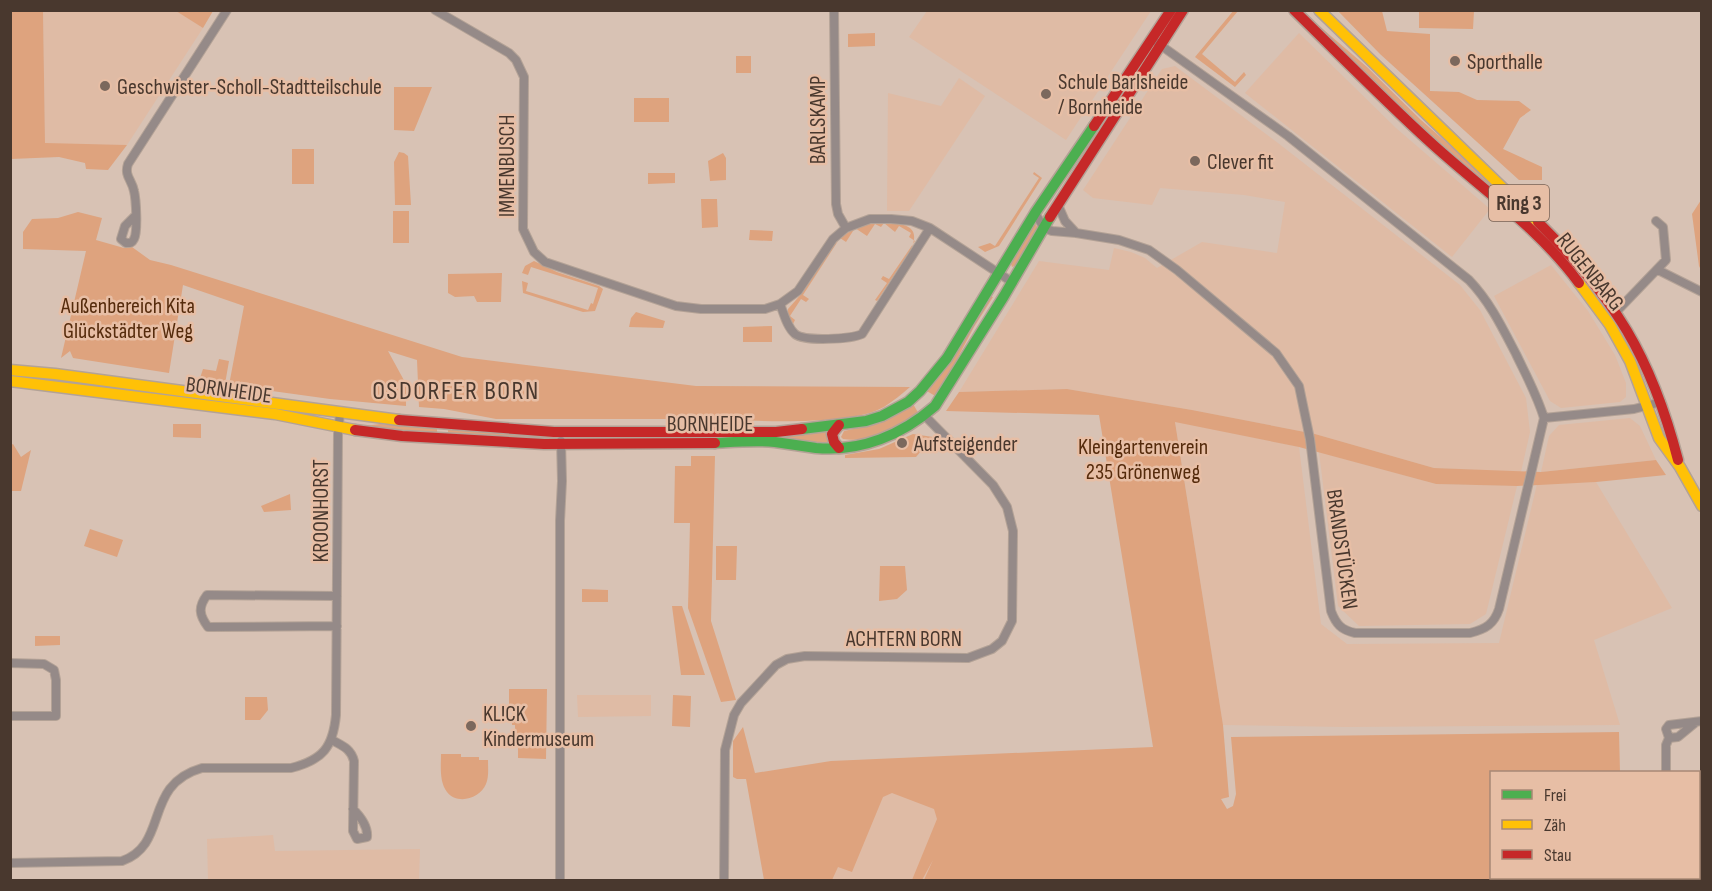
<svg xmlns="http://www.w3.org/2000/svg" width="1712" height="891" viewBox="0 0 1712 891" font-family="'Sofia Sans Condensed',sans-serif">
	<rect width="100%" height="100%" fill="#d8c2b4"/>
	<path fill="#dfbba5" d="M43 11H176L203 28 127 145 45 144Z
		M927 11V10L1151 11 1066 140 909 37Z
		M1299 33 1396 128 1490 209 1452 257 1245 93Z
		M1175 66 1278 143 1460 285 1480 310 1526 398 1530 432 1521 472 1434 468 1315 434 1192 410 1067 389 959 392 1039 261 1109 270 1114 248 1131 252 1145 258 1157 268 1202 242 1277 253 1285 202 1244 195 1160 188 1152 205 1093 198 1083 190 1162 69Z
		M959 78 985 96 909 211H887L888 93 941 106Z
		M1551 265 1588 311 1615 355 1626 383V397L1620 402 1561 408 1550 401 1494 296Z
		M1630 418 1640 426 1656 460 1541 472 1549 436 1559 425Z
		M1175 421 1299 447 1321 624 1347 644 1499 643 1537 484 1596 482 1672 608 1594 640 1620 725 1345 727 1223 725Z
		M1319 452 1436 484 1517 486 1486 614 1470 624 1359 626 1338 606Z
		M577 695H651V716L578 717Z
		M867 770 956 806 926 880H823Z
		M273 835 275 851 420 849 419 880H208L207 839Z"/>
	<path fill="#dea37e" d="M1234 10 1238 11 1202 54 1235 82 1244 72 1246 75 1235 87 1195 57Z
		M10 11H43L45 143 127 145 108 170 86 169 85 163 59 157 11 159Z
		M176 11H213L203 28Z
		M1338 11H1382L1387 31 1430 34V91L1459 92 1477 100 1519 101 1531 110 1520 118 1503 149 1542 167V180H1519L1380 54Z
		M1419 11H1474L1473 29 1419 28Z
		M1310 18 1367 67 1421 120 1480 172 1500 194 1396 105Z
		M875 33V46L848 47V34Z
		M736 56H751V73H736Z
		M394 87H432L414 131 394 130Z
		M634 98H669V122H634Z
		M292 149H314V184H292Z
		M399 152 404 153 408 156 411 205H395L394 162Z
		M723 153 726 158V180L710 181 708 161Z
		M1034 172 1042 178 999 246 985 252 978 247 990 243 995 246 1039 178 1033 174Z
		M648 173H675V183L648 184Z
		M701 199H717L718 227 702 228Z
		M1701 200V270L1699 266 1692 214Z
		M393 211H409V243H393Z
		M78 212 102 218 96 240 124 248 132 247 150 260 171 265 462 357 696 386 910 387C902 394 893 401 884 407 848 427 756 420 713 420L712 417 707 419H496L444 409 419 407 417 360 388 351 406 384V406L330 399 229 385 244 306 183 285 169 373 73 358 70 351 61 358 86 251 23 249V232L32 219 58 218Z
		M1034 222 1038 228 1018 264 1012 267 1011 264Z
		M875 223C894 224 924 220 911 249L877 301 875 300 887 283 881 279 883 276 889 279 915 241 909 237 911 233 899 226 895 232 884 223 881 227 875 224 867 236 855 228 846 242 840 238 803 295 809 299 806 302 801 299 790 316 795 320 793 324 788 316V309L803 292 834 245C846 232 858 225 875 223Z
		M750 230 773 231 772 241 749 240Z
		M534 261 557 272 599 286 603 289 595 311 583 312 523 293 522 281 528 283 526 291 588 310 591 303 593 304 598 288 531 267 528 275 522 273 525 266Z
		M502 273 501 302H477L474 296 455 297 448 293V274Z
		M990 296 993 297 974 327 937 397 925 390Z
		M636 312 665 321 663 328 629 327 631 318Z
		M772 326V342H743V327Z
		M219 359 229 361 225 384 200 378 203 369 216 371Z
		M1067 389 1192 410 1315 434 1434 468 1541 472 1656 460 1666 475 1596 482 1517 486 1436 484 1299 447 1175 422 1223 725 1229 797 1221 799 1227 809 1233 806 1236 794 1231 737 1619 732 1620 772H1492V878H1616L1615 880H924L933 860 922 880H912L937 819 934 809 892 793 883 797 852 872 838 867 832 880H764L746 779H737L733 777V741L743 727 755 773 831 761 1153 747 1099 415 946 411 959 392Z
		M912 402 920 416C895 428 872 443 843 439L841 437 844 431 881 423 887 416Z
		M173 424H201V438L173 437Z
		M380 424 437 428V432L412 433 365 426Z
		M830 428V445L713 440V434Z
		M448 429 549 436 550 438 448 433Z
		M913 434 933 437 916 457 845 458V455L879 449Z
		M13 444 21 457 31 450 21 491H11V445Z
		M691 456H715L711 621 736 700 721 702 688 608 690 523H674L675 466H691Z
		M290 494 291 510 264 512 261 506Z
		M90 529 123 540 117 557 84 546Z
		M716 546H737L736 580H716Z
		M880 566H905L907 590 897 599 879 601Z
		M582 589 608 590V602H582Z
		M672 606H682L705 675H681Z
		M35 636H60V645L35 646Z
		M509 689H547L546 759 518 758V735L515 734V725H512V706H509Z
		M673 695 691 696 690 727 672 726Z
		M245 697H267L268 710 260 720H245Z
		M441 754H461V757H479V760H488C488 768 489 777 486 784 480 799 457 805 447 792 439 782 441 765 441 754Z"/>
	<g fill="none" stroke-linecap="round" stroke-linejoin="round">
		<g stroke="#b3a296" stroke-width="10">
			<path id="street" d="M435 10 509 53 516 60 524 77 523 229 534 252 545 262 676 306 701 309H765L780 304 798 291 833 239 846 228 870 219H891L912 221 930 228 1012 282
				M834 10 836 204 838 214 846 228
				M1058 205 1065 221 1076 233
				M1035 213 1044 228 1052 231 1076 233 1119 240 1149 250 1177 270 1276 353 1299 386 1310 439 1331 611C1336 624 1341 630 1355 633H1470C1486 629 1494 624 1499 609L1544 418C1537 395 1526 375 1516 354 1502 327 1490 302 1469 280L1288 136 1156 42
				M136 215 125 226 121 239 126 243C131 243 132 243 134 239 138 232 136 199 134 191 132 180 124 176 128 164L227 10
				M1658 270 1702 292
				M780 304C784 314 787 327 795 334 805 342 851 339 862 334L930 228
				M1616 312 1666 260 1663 227 1656 221
				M1544 418 1634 409 1661 402
				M337 626 208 627C199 615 198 607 207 595L337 596
				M10 663 44 664 54 670 56 680V716H10
				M1669 738 1678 737 1695 723
				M332 740C343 746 351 749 354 761L353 831 357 839 367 837C368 827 360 816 353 809
				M1666 772V745L1669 738 1666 729 1669 725 1702 721
				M1698 786H1702
				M10 863 122 861C170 844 142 785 202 768H291C323 760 333 747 336 715L338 434 340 413
				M560 880V521L562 481 561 441
				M724 880 725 750 734 715 741 703 776 665 787 659 805 656 968 658 992 649 1002 641 1012 621 1013 531 1007 507 993 485 925 416"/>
		</g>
		<g stroke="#b3a296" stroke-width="13">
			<path id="fast" d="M802 429 866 421 882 416 908 402 920 391 947 358 1035 213 1094 126
				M715 443C734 442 755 440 775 442 789 444 802 446 816 448 861 452 902 435 935 406L1004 296 1050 217"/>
		</g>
		<g stroke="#b3a296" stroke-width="13">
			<path id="slow" d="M1319 10 1538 222
				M1579 283 1610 325 1630 361 1659 438 1680 467 1702 506
				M10 370 55 374 399 420
				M10 381 275 414 355 430"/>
		</g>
		<g stroke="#b3a296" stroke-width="13">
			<path id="jam" d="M1294 10C1339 54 1383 99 1429 141 1479 187 1538 227 1579 283
				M1094 126 1171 10
				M1050 217 1183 10
				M1538 222C1615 298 1651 356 1678 460
				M399 420 554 432H776L802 429
				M839 425 832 434 834 442 839 448
				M355 430 402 436 544 444 715 443"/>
		</g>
		<use href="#street" stroke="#958a88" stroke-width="8"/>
		<use href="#fast" stroke="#4caf50" stroke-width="10"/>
		<use href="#slow" stroke="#ffc107" stroke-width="10"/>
		<use href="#jam" stroke="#c62828" stroke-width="10"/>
	</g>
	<g fill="#7b685d" stroke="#e7bea5" stroke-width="2">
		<circle cx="1455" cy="61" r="6"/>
		<circle cx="105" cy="86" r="6"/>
		<circle cx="1046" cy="94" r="6"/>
		<circle cx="1195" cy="161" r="6"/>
		<circle cx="902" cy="443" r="6"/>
		<circle cx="471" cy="726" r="6"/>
	</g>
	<g text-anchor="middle" stroke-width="5" stroke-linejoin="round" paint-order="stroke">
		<rect fill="#e7bea5" stroke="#786052" stroke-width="1.5" x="1489" y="185" width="60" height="36" rx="4.5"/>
		<g font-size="21" font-weight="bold" fill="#49382e">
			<text x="1519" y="210">Ring 3</text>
		</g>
		<g font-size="22" fill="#49382e" stroke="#e7bea5" text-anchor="start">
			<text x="1467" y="69">Sporthalle</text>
			<text x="1058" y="89">Schule Barlsheide<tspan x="1058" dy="25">/ Bornheide</tspan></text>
			<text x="117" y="94">Geschwister-Scholl-Stadtteilschule</text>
			<text x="1207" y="169">Clever fit</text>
			<text x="914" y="451">Aufsteigender</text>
			<text x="483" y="721">KL!CK<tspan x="483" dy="25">Kindermuseum</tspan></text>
		</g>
		<g font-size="22" fill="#49382e" stroke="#e7bea5">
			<text transform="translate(817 120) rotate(-90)" y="8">BARLSKAMP</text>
			<text transform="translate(506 166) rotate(-90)" y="8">IMMENBUSCH</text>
			<text transform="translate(1591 271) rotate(51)" y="8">RUGENBARG</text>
			<text transform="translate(229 389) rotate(8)" y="8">BORNHEIDE</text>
			<text x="710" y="431">BORNHEIDE</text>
			<text transform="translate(320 511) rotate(-90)" y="8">KROONHORST</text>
			<text transform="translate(1343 549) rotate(82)" y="8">BRANDSTÜCKEN</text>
			<text x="904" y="646">ACHTERN BORN</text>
		</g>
		<g font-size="22" fill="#552b0c" stroke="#e7bea5">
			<text x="128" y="313">Außenbereich Kita<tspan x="128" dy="25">Glückstädter Weg</tspan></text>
			<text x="1143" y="454">Kleingartenverein<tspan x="1143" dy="25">235 Grönenweg</tspan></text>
		</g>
		<g font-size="26" letter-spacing="1.5" fill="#49382e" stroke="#e7bea5">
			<text x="456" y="399">OSDORFER BORN</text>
		</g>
	</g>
	<rect width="1712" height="891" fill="none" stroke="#49382e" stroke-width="24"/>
	<rect x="1490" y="771" width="210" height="108" fill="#e7bea5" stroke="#a88875" stroke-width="1.5"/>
	<rect x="1502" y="790" width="30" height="9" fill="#4caf50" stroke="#a88875" stroke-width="1.5"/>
	<text x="1544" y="801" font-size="18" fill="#49382e">Frei</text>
	<rect x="1502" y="820" width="30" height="9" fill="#ffc107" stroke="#a88875" stroke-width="1.5"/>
	<text x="1544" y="831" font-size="18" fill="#49382e">Zäh</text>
	<rect x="1502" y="850" width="30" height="9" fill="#c62828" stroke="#a88875" stroke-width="1.5"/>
	<text x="1544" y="861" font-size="18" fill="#49382e">Stau</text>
</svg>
